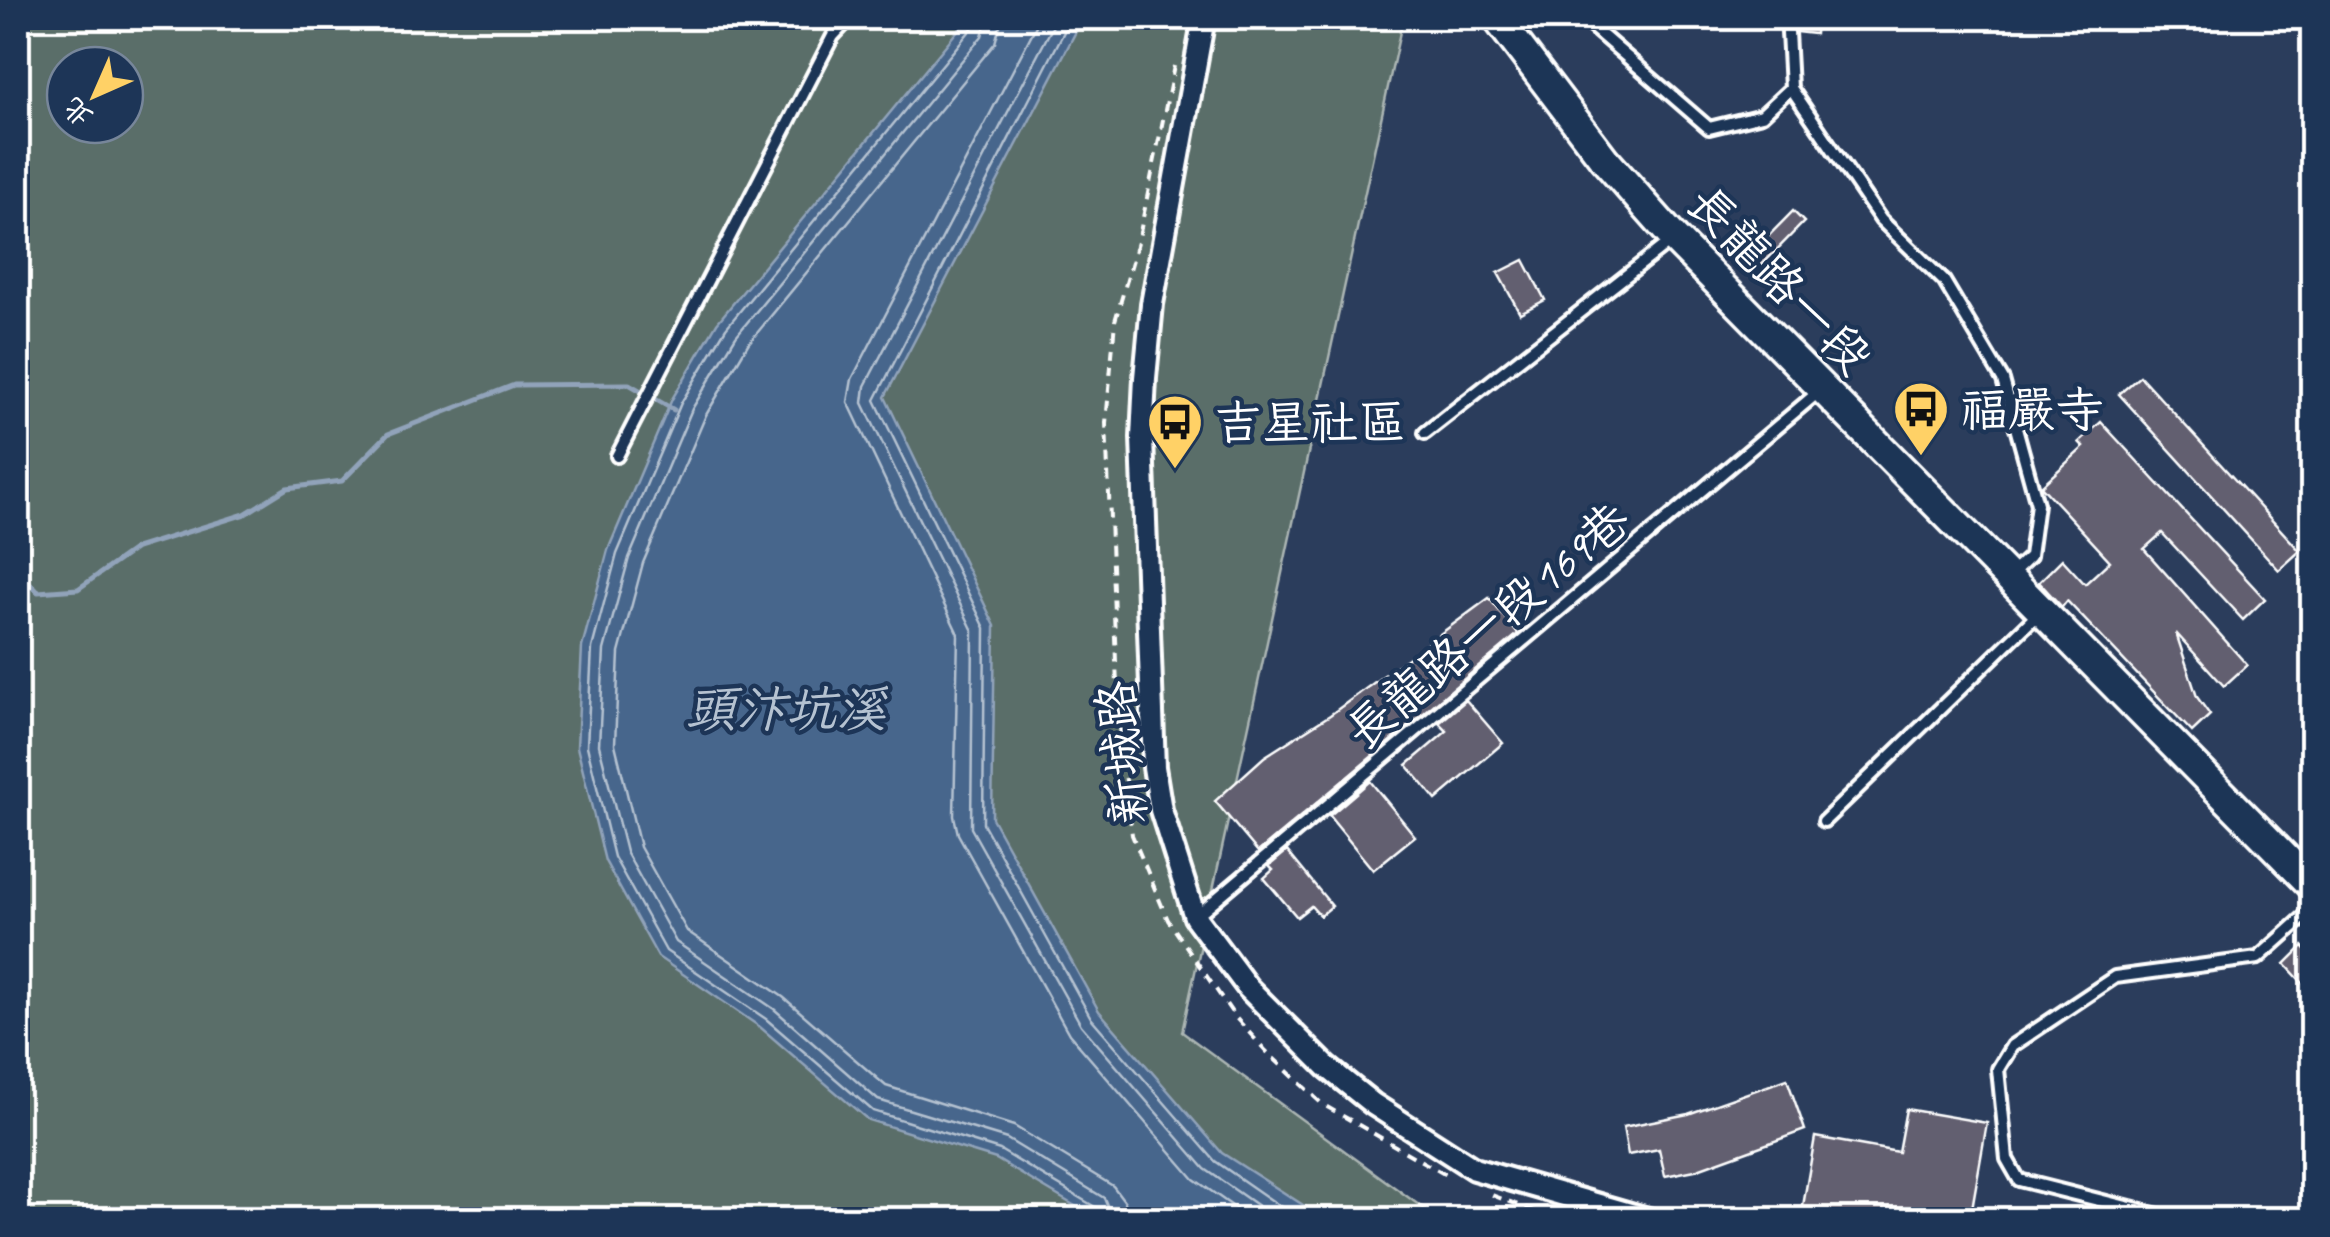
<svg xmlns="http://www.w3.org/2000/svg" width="2330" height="1237" viewBox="0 0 2330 1237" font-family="Caveat,'LXGW WenKai TC',sans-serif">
	<rect width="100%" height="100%" fill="#2b3d5c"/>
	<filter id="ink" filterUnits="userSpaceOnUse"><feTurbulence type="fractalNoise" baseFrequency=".01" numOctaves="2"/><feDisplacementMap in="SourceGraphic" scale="20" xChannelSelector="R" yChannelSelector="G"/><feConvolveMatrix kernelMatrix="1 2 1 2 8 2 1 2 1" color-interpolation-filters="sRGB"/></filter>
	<g filter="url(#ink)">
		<path fill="#5a6e69" stroke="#acb6b4" stroke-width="2.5" fill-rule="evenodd" d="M18 18H1403L1182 1032 1438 1219H18ZM65 65H125V125H65Z"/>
		<path fill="#47668c" stroke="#91a3ba" stroke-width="2.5" d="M968 18H1083L885 397 995 626 992 818 1099 1011 1222 1153 1325 1219H1097L996 1159 868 1120 760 1027 658 957 605 861 577 747 582 647 608 550 672 399 717 323Z"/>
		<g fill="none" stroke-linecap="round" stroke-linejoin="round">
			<path stroke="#b5c2d1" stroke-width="2.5" d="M975 18 973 27 726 328 681 403 617 554 592 648 587 746 614 857 666 951 766 1019 873 1111 1000 1150 1095 1207 1100 1220
				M987 18 982 36 736 336 692 409 629 558 604 650 599 745 626 852 676 942 774 1009 878 1100 1007 1139 1104 1198 1113 1220
				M1002 18 995 43 748 344 706 415 643 563 619 653 615 744 640 847 687 931 783 997 886 1086 1014 1126 1113 1186 1125 1202 1128 1220
				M1040 18 852 379 848 402 958 634 954 816 958 834 1069 1034 1194 1179 1252 1220
				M1057 18 865 386 863 403 973 631 971 828 1081 1025 1205 1169 1278 1220
				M1071 18 875 400 985 628 983 823 1091 1018 1215 1161 1300 1220"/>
			<path stroke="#91a3ba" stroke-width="5" d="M18 570 38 592 78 589 136 548 245 514 287 488 342 481 388 434 514 385 629 384 674 410"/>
		</g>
		<path fill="#625e70" stroke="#fff" stroke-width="2.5" d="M1796 18H1816L1815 34 1797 32Z
			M1793 211 1804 222 1752 275 1741 264Z
			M1524 260 1545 300 1520 313 1498 273Z
			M2140 376 2300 551 2279 570 2119 394Z
			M2101 422 2265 599 2243 620 2162 533 2144 549 2247 665 2224 686 2176 633 2197 697 2210 715 2192 732 2067 601 2062 607 2039 582 2062 559 2085 584 2110 561 2041 486 2084 447 2079 442Z
			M1489 598 1518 634 1258 852 1215 801 1264 757 1330 715Z
			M1466 700 1503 743 1436 800 1407 765 1447 731 1439 723Z
			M1370 781 1415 836 1373 870 1329 816Z
			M1287 851 1332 906 1320 916 1311 906 1297 917 1264 878 1273 870 1269 866Z
			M2303 946 2312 956V993L2285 964Z
			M1787 1079 1805 1130 1695 1170 1665 1176 1659 1149 1628 1155 1623 1127 1688 1114Z
			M1906 1109 1987 1123 1970 1220H1845L1802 1212 1815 1137 1898 1152Z"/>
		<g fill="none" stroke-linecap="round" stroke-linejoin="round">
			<g stroke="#fff" stroke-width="18">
				<path id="lane" d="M1582 18 1709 128 1762 115 1791 88 1788 32
					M1791 88 1881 220 1944 281 2003 380 2037 504 2030 556 2010 575
					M1425 433 1673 239
					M617 456 833 36 850 18
					M1824 821 2039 613
					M1196 916 1822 389
					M2178 1220 2019 1180 2007 1159 1998 1069 2012 1046 2115 977 2258 958 2312 910"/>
			</g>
			<g stroke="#fff" stroke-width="28">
				<path id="street" d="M1204 18 1152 304 1145 378 1142 438 1154 767 1161 810 1195 917 1248 988 1327 1067 1373 1104 1474 1169 1651 1220"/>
			</g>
			<g stroke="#fff" stroke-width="35">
				<path id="secondary" d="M1497 18 1604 159 1674 238 2312 885"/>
			</g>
			<path stroke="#fff" stroke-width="4" stroke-dasharray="10 8" stroke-linecap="butt" d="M1174 66 1138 242 1115 321 1106 423 1118 709 1132 835 1168 920 1235 1017 1266 1051 1322 1104 1451 1178
				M1492 1195 1557 1220"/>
			<use href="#lane" stroke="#1d3557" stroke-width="10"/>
			<use href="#street" stroke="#1d3557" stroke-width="20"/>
			<use href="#secondary" stroke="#1d3557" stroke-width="28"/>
		</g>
	</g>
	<defs>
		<g id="bus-pin" transform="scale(2.875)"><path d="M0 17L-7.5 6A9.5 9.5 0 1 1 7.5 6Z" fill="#ffd166" stroke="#1d3557"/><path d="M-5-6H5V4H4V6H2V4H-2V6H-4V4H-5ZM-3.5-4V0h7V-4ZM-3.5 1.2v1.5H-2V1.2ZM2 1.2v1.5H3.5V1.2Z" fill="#111"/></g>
	</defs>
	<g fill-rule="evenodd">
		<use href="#bus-pin" x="1921" y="409"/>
		<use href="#bus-pin" x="1175" y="422"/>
	</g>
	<g text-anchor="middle" stroke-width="9" stroke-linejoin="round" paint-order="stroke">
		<g font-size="48" fill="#fff" stroke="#1d3557">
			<text transform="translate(1780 279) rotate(46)" y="17">長龍路一段</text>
			<text transform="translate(1487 625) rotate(-40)" y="17">長龍路一段169巷</text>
			<text transform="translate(1121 753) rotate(-96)" y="17">新城路</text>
		</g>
		<g font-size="48" fill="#fff" stroke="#1d3557" text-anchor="start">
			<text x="1960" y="426">福嚴寺</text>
			<text x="1214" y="439">吉星社區</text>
		</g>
		<g font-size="50" font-style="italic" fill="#b5c2d1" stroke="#1d3557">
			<text x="786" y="726">頭汴坑溪</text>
		</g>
	</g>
	<rect width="2330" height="1237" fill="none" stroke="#1d3557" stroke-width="60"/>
	<rect x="30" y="30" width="2270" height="1177" fill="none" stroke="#fff" stroke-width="4" filter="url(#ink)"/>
	<g transform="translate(95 95) rotate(225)"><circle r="48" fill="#1d3557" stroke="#77869a" stroke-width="2.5"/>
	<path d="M0-8L18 38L0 25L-18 38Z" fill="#ffd166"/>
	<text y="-15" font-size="28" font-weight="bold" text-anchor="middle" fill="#ffffff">北</text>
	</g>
</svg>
